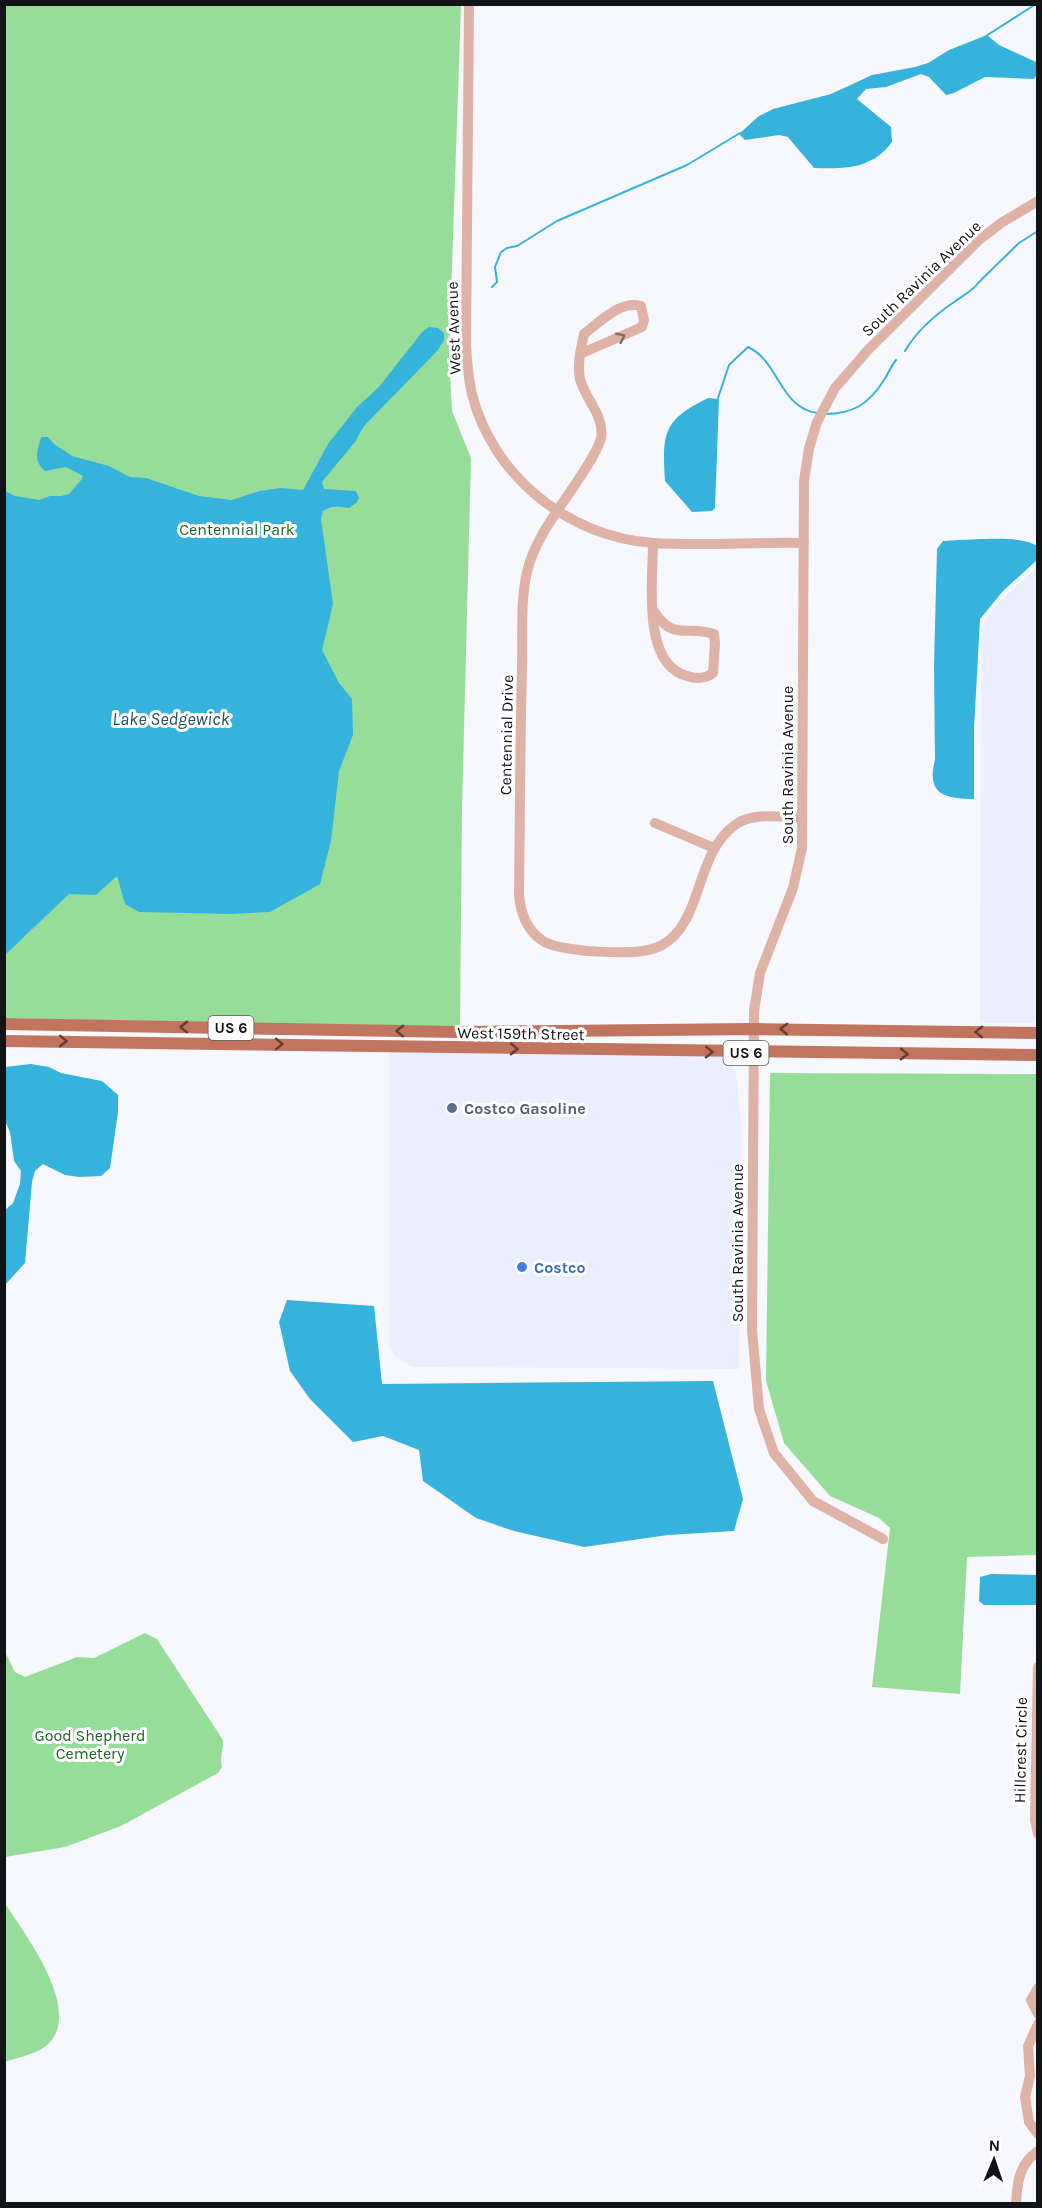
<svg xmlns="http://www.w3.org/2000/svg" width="1042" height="2208" viewBox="0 0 1042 2208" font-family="Karla,sans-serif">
	<rect width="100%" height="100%" fill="#f7f8fe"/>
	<path fill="#ebeeff" d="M1037 566V1023H980L981 631 986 618 995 606Z
		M389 1051 718 1056 727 1059 732 1064 736 1073 741 1121 739 1369 412 1367 395 1357 389 1345Z"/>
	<path fill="#97dd9a" d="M4 5H461L449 354 452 411 471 458 462 808 460 1026 392 1027 5 1018Z
		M770 1073 1037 1074V1555L967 1557 960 1694 872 1687 890 1528 879 1518 830 1496 784 1443 766 1381Z
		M145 1633 157 1639 223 1740C224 1750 219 1756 222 1767L218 1773 121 1826 65 1847 5 1857V1652L15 1672 25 1677 77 1657 94 1658Z
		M4 1902C24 1933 92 2020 40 2050 30 2055 16 2058 5 2062Z"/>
	<path fill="#36b3dc" d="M987 35 999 45 1036 62 1037 75 1034 79 985 77 954 93 946 95 929 77 921 74 886 87 866 89 857 99 891 127 892 142C872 169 846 169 814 168L788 137 779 135 745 140 739 134 759 116 773 109 831 94 872 75 915 67 928 63 949 50Z
		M429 327 438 328 444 333V340L438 350 364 426 355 442 322 482 324 489 356 491 359 498 356 503 349 508C339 507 332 505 323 511L321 519 333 604 322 650 339 683 352 699 353 735 339 771 331 841 320 884 270 912 231 914 139 912 125 904 117 876 96 895 69 894 5 955V491L15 496 39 500 50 496H61L69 494 82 479 83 476 66 467 45 471C32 460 38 450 41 437H48L54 444 72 456 109 466 130 477 146 478 199 496 232 500 259 491 281 488 303 490 328 444 357 407 378 388 423 331Z
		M708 398 719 399 715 508 712 511 692 512 665 481C662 433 663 420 708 398Z
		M959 540C979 540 1021 535 1037 546V560L1003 591 980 619 974 729V799C944 799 926 794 935 760L934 665 937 549 943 541Z
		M31 1064 49 1067 61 1073 102 1081 118 1095V1112L110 1168 101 1176 79 1177 65 1175 43 1164 35 1171 32 1182 25 1263 5 1285V1210L13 1203 20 1184 21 1171 14 1161 10 1132 5 1121V1067Z
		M287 1300 374 1306 382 1384 713 1381 743 1499 734 1531 668 1535 584 1547 514 1531 476 1518 423 1481 419 1450 383 1436 353 1442 310 1399 290 1371 279 1322Z
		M991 1574 1037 1575V1605H984L979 1601 980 1577Z"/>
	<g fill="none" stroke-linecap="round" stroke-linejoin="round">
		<path stroke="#36b3dc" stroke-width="2" d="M986 36 1036 4
			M492 287 497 282 495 267 501 252 507 248 517 246 557 221 687 165 740 133
			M905 351C916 332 935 315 954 302 963 295 972 292 979 282L1019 243 1038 231
			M718 398 729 365 748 347C779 361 779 407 817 413
			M825 414C853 414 869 404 884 380 889 373 890 367 896 360"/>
		<path stroke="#deb2a5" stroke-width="10" d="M469 4 466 344C467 361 468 378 472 394 493 477 569 537 653 543 703 546 754 542 804 543
			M580 354 642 327 644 320 641 306C620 300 600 322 584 334 581 348 577 364 580 379 585 399 605 416 601 438 598 450 589 463 582 474 563 504 535 537 527 572 520 603 523 636 522 667 520 743 520 819 519 894 520 912 527 931 543 941 561 952 635 956 655 948 665 945 674 937 680 929 703 896 701 850 735 825 752 812 781 817 802 818
			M653 543C653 579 641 664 687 676 696 679 705 679 713 673L715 643 714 634C684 624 675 643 653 610
			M655 823 714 848
			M883 1539 813 1501 774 1453 759 1409 752 1330 754 1011 760 973 793 888 802 848 804 481 809 448 817 422 835 388 868 350 979 240 1001 223 1038 201
			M1038 1667 1035 1820 1038 1834
			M1038 1988 1031 2000 1038 2014
			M1038 2024 1028 2046 1030 2076 1025 2097 1029 2122 1038 2134
			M1016 2204C1017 2183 1019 2164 1038 2151"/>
		<path stroke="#c1745e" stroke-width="12" d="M4 1024 458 1032 753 1029 1038 1033
			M4 1041 1038 1055"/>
	</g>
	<defs><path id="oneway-chevron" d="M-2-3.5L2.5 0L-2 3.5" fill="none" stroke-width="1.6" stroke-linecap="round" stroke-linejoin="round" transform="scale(1.5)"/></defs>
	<use stroke="#826a65" href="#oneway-chevron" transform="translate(621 337) rotate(-26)"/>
	<g stroke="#613f36">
		<use href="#oneway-chevron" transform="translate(184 1027) rotate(-179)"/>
		<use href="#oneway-chevron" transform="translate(784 1029) rotate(-179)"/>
		<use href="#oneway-chevron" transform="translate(400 1031) rotate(-179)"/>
		<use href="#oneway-chevron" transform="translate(979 1032) rotate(-179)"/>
		<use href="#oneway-chevron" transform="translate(63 1041) rotate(1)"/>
		<use href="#oneway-chevron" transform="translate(279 1044) rotate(1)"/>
		<use href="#oneway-chevron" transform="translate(514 1049) rotate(1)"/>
		<use href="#oneway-chevron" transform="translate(709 1052) rotate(1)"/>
		<use href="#oneway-chevron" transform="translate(904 1054) rotate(1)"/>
	</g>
	<circle fill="#5c6f8a" stroke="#fff" stroke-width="2" cx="452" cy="1108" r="6"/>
	<circle fill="#3f7fe0" stroke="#fff" stroke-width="2" cx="522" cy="1267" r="6"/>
	<g text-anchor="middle" stroke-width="6" stroke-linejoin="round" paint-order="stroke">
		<g fill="#fff" stroke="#595a5c" stroke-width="1.5">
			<rect x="208.5" y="1016" width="45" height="24" rx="4.5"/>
			<rect x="723.5" y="1041" width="45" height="24" rx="4.5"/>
		</g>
		<g font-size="15" font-weight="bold" fill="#121316">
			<text x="231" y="1033">US 6</text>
			<text x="746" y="1058">US 6</text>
		</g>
		<g font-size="16" fill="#121316" stroke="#fff">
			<text transform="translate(921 278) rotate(-44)" y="6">South Ravinia Avenue</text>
			<text transform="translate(453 328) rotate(-92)" y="6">West Avenue</text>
			<text transform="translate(506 735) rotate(-89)" y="6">Centennial Drive</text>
			<text transform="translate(787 765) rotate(-90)" y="6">South Ravinia Avenue</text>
			<text transform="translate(521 1033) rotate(1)" y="6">West 159th Street</text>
			<text transform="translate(737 1243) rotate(-90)" y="6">South Ravinia Avenue</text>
			<text transform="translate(1020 1750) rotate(-89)" y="6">Hillcrest Circle</text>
		</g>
		<g font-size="16" fill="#1c6627" stroke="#fff">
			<text x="237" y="535">Centennial Park</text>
			<text x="90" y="1741">Good Shepherd<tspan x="90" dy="18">Cemetery</tspan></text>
		</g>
		<g font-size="16" font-weight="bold" fill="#4e5e75" stroke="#fff" text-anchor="start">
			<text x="464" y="1114">Costco Gasoline</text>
		</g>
		<g font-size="16" font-weight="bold" fill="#366cbe" stroke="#fff" text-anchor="start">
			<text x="534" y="1273">Costco</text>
		</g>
		<g font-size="18" font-style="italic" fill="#205263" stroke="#fff">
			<text x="171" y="725">Lake Sedgewick</text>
		</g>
	</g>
	<rect width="1042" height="2208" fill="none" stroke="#121316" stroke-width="12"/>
	<g transform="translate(994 2160) rotate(2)" stroke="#ffffff" stroke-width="4.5" paint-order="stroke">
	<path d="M0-4.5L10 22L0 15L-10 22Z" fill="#121316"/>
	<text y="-9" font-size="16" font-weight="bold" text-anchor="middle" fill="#121316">N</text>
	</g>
</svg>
